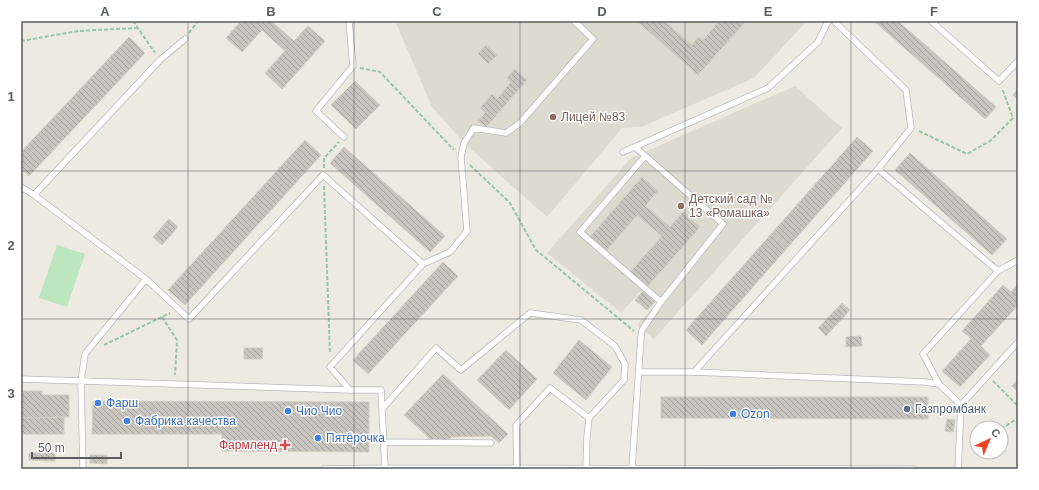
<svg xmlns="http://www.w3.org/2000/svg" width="1039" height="490" viewBox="0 0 1039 490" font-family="Arial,sans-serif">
	<defs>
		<pattern id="building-back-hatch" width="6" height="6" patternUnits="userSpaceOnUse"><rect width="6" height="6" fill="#c8c5be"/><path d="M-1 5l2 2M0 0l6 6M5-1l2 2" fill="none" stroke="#a5a39e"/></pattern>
	</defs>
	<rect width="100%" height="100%" fill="#edebe1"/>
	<path fill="#dddacf" d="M395 21H807L754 78 641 127 622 128 547 217 464 143 432 107Z
		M795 86 842 128 654 339 637 325 657 303 642 290 621 313 547 253 631 158Z"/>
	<path fill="#bce6be" d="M57 245 85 254 67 307 39 298Z"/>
	<path fill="url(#building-back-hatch)" stroke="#d2cdbf" d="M241 21H271L294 41 308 26 325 41 282 89 265 73 285 51 262 30 242 52 226 38Z
		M637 21H664L692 45 699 37 703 40 719 21H746L698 75Z
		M874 21H898L996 107 985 119Z
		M129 37 145 53 29 176 21 169V152Z
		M486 45 497 55 488 64 478 54Z
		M515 69 527 80 486 127 478 121 485 113 480 108 492 94 497 99 511 82 507 78Z
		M355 81 380 105 356 129 331 105Z
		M1018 89V100L1013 95Z
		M857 137 873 151 788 247 772 233Z
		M305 140 321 155 185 305 168 290Z
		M344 147 445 236 430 252 330 163Z
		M910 153 1007 239 992 255 895 170Z
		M642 177 658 191 645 206 670 227 683 212 700 227 647 287 630 272 662 236 637 215 606 251 590 237Z
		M169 219 178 227 162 245 153 237Z
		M772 233 788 247 702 345 686 330Z
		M443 262 458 276 368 374 353 360Z
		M1018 284V305L981 346 990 355 960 387 942 371 971 339 962 331 1003 285 1011 292Z
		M643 291 655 302 647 310 635 300Z
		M842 303 850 310 826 336 818 328Z
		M861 336 862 346 846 347V337Z
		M579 340 612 367 586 400 553 373Z
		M244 348H263L262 359H244Z
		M506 350 537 379 509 410 477 380Z
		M443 374 508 434 499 443 491 436 452 437 445 442 430 440 426 435 404 415Z
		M1018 379V392L1012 386Z
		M21 391H42V395H69V417L21 418Z
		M661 397H928V419L661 418Z
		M93 401 369 402V452L222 451V434H92Z
		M64 417V434H21V418Z
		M947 419 955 420 953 432 945 431Z
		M29 453H55V461L29 460Z
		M90 455H107V464L90 463Z"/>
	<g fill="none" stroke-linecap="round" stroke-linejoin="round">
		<g stroke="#b6b9be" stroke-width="7">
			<path id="service" d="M931 21 999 81 1018 61
				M344 137 316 111 353 66 349 21
				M623 152 768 88 818 42 828 21
				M645 156 580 232 661 302
				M878 169 998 271
				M21 187 34 195 146 279
				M34 195 160 60 185 39
				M423 264 450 252 467 231 461 157 464 143 474 128 506 133 520 123 593 39 574 21
				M639 372H694L925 382 939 384
				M694 372 878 169 911 128 906 90 834 21
				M21 379 350 390
				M961 405 1018 342
				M382 409 436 348 461 370 530 313 581 320 615 346 625 364 624 380 589 418 587 437 586 468
				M383 442 491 443
				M517 468 516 425 550 388 589 418
				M632 468 641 337 642 330 661 302 723 224 635 147
				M83 469 81 381 85 354 146 279 189 319 323 175 423 264 330 367 350 390H381L385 468
				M324 469 385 468 914 469
				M958 469 961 405 939 384 923 354 998 271 1018 260"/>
		</g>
		<path stroke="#95c7a6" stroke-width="2" stroke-dasharray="4 2" stroke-linecap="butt" d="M133 21 155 53
			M189 33 198 21
			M21 41 78 31 137 28
			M360 68 380 72 454 150
			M919 131 967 154 990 141 1013 118 1002 88
			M470 165 510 203 536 250 634 331
			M324 168V158L339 142
			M324 186 330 354
			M162 317 177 340 175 375
			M104 345 170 313
			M993 381 1018 406
			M1001 429 1018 418
			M975 446 977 445"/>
		<use href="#service" stroke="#fff" stroke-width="5.5"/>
	</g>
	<path fill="none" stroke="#595d62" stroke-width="1" stroke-opacity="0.55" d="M188 21V469M354 21V469M520 21V469M685 21V469M851 21V469M21 171H1018M21 319H1018"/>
	<g fill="#8d6e63" stroke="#fff" stroke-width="1.5">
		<circle cx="553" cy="117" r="4"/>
		<circle cx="681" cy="206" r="4"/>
	</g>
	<g fill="#3f7fe0" stroke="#fff" stroke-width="1.5">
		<circle cx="98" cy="403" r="4"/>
		<circle cx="288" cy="411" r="4"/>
		<circle cx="733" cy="414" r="4"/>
		<circle cx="127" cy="421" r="4"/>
		<circle cx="318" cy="438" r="4"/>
	</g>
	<circle fill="#5c6f8a" stroke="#fff" stroke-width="1.5" cx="907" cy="409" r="4"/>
	<path fill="#e0444e" stroke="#fff" stroke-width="1.5" d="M283 439h4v4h4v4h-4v4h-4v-4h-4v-4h4z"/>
	<g text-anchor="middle" stroke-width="3" stroke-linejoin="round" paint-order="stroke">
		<g font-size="12" fill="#785e54" stroke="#fff" text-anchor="start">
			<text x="561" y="121">Лицей №83</text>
			<text x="689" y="203">Детский сад №<tspan x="689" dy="14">13 «Ромашка»</tspan></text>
		</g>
		<g font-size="12" fill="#366cbe" stroke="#fff" text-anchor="start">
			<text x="106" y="407">Фарш</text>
			<text x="296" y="415">Чио Чио</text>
			<text x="741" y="418">Ozon</text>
			<text x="135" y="425">Фабрика качества</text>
			<text x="326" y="442">Пятёрочка</text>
		</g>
		<g font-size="12" fill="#4e5e75" stroke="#fff" text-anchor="start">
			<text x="915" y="413">Газпромбанк</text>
		</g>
		<g font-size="12" fill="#be3a42" stroke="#fff" text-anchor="end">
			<text x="277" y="449">Фармленд</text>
		</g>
	</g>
	<rect width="1039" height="490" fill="none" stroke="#ffffff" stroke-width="44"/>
	<g transform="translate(989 440) rotate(44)"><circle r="19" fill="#ffffff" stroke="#bdbec0"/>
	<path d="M0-3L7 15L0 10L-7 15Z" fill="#ef4025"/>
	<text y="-6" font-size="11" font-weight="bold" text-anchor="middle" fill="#595d62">С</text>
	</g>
	<path d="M32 452v6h89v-6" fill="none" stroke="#595d62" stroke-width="2"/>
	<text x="38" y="452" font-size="12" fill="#595d62" stroke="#ffffff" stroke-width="3" paint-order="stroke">50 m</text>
	<rect x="22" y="22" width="995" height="446" fill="none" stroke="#595d62" stroke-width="1.5"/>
	<g font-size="13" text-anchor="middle" font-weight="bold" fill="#595d62">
		<text x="105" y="16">A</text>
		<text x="271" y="16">B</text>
		<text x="437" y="16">C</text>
		<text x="602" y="16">D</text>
		<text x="768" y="16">E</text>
		<text x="934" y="16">F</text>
		<text x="11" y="101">1</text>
		<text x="11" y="250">2</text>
		<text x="11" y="398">3</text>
	</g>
</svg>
